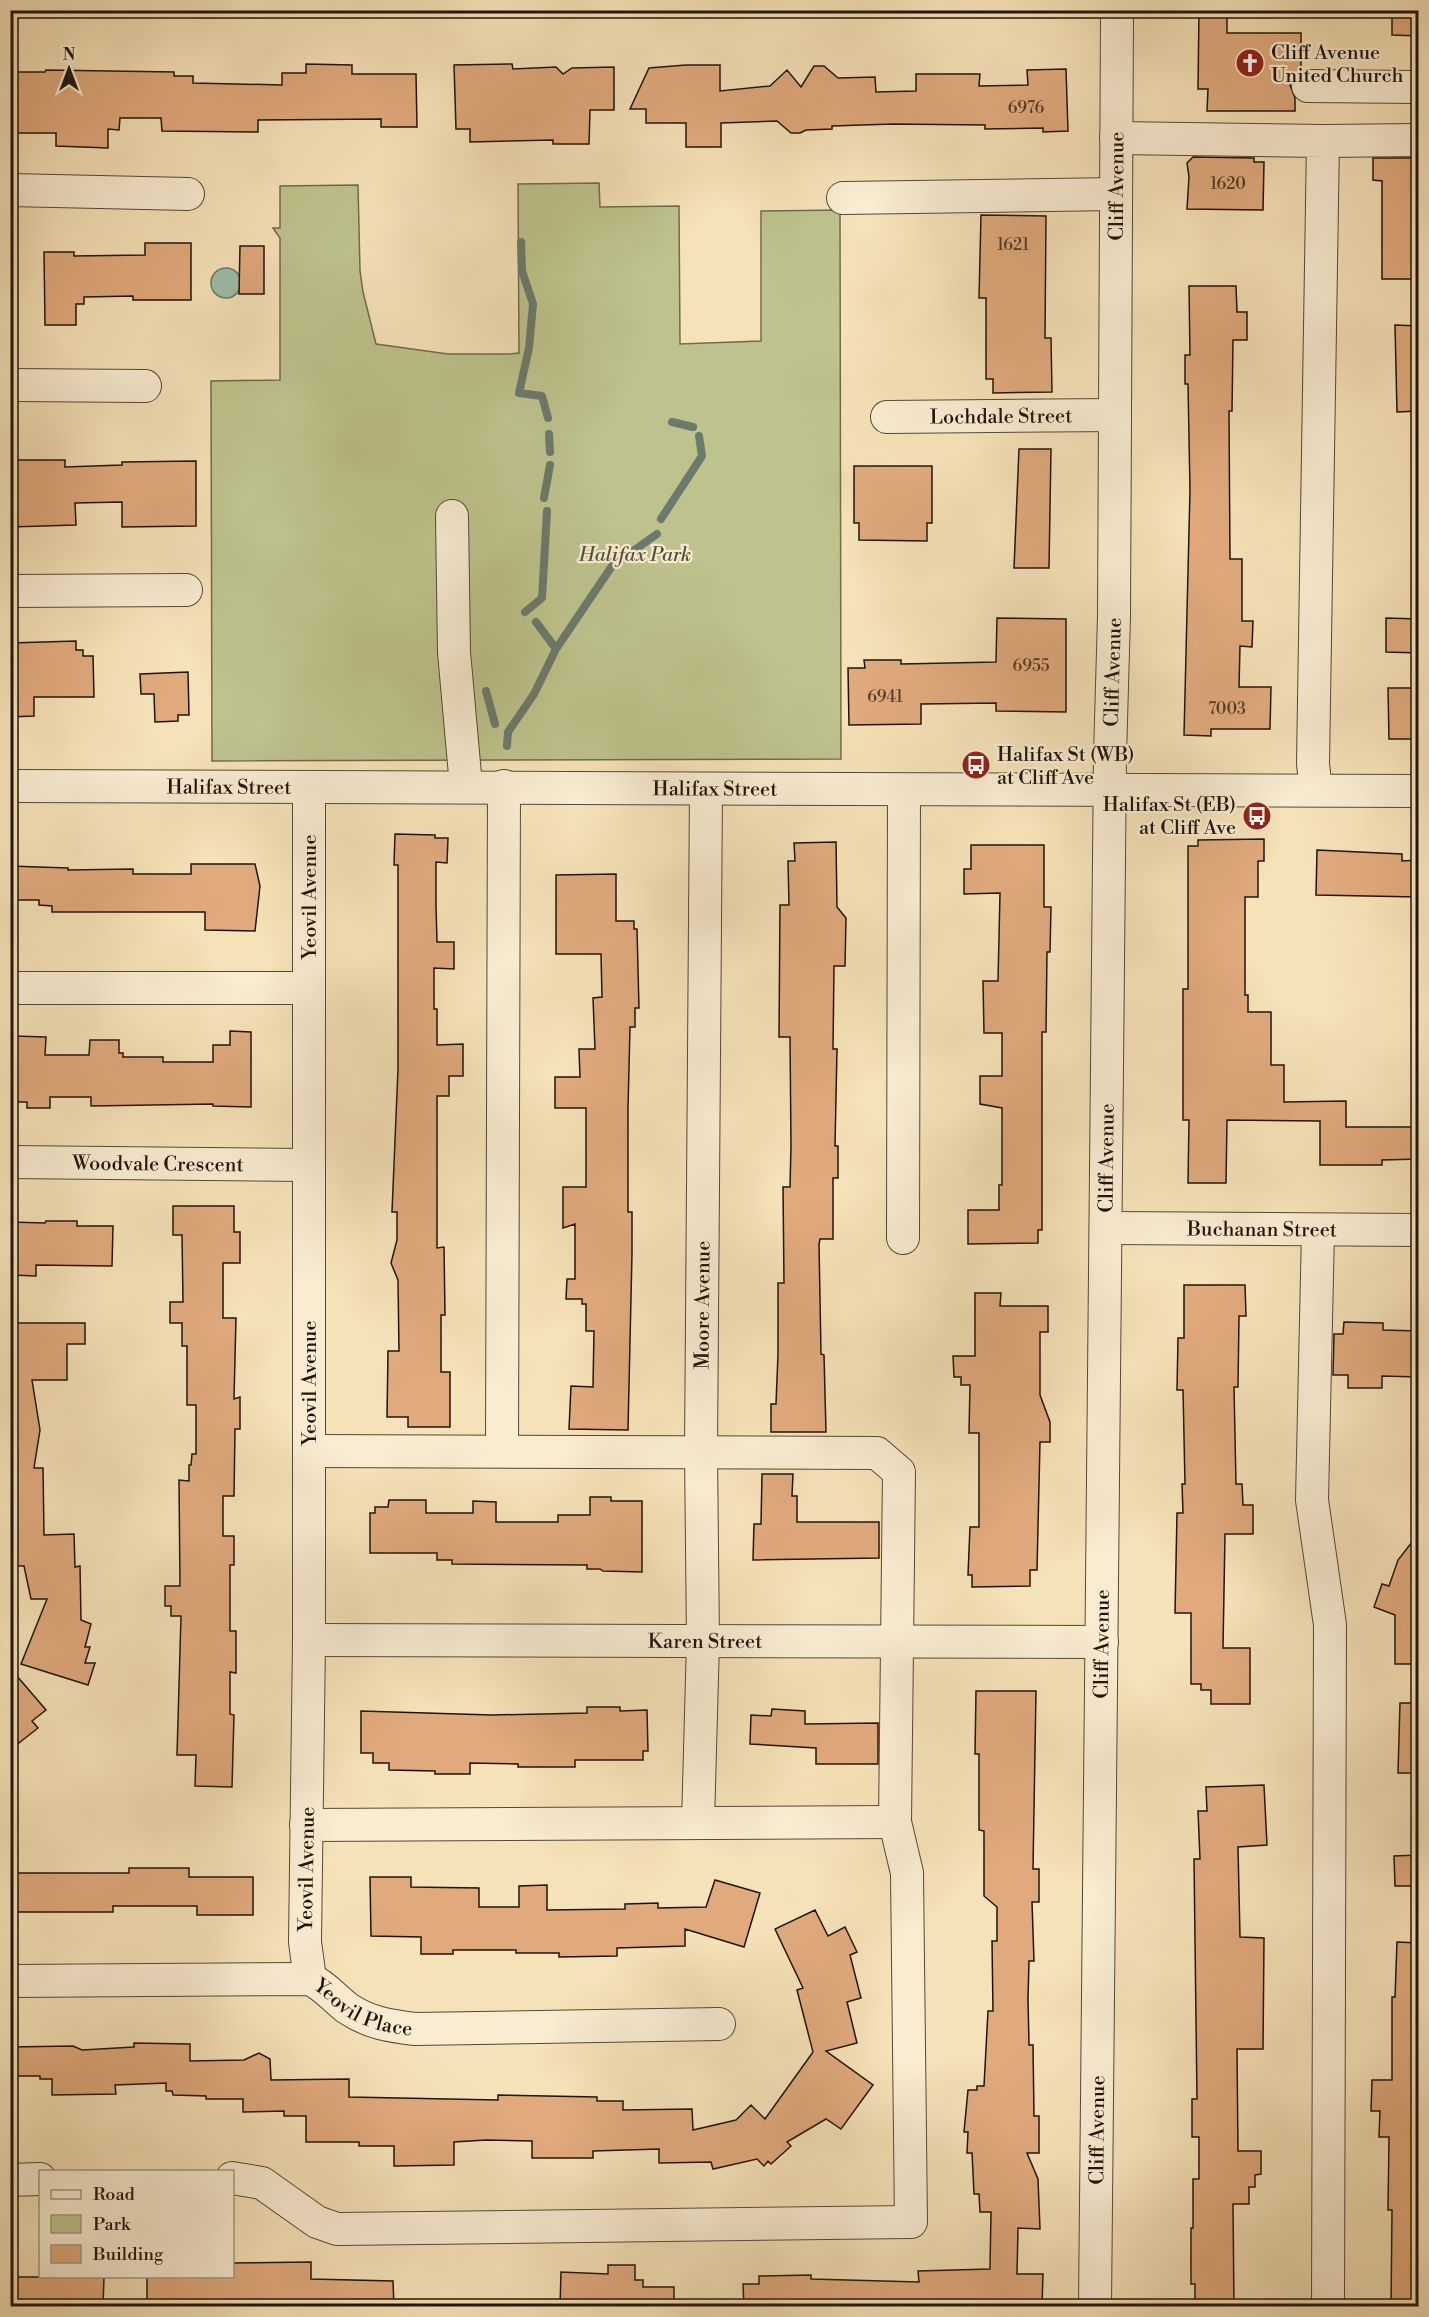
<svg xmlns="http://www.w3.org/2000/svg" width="1429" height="2317" viewBox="0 0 1429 2317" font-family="'Libre Bodoni',serif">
	<rect width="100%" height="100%" fill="#f6e2b8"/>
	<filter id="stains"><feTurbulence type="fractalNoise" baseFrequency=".00333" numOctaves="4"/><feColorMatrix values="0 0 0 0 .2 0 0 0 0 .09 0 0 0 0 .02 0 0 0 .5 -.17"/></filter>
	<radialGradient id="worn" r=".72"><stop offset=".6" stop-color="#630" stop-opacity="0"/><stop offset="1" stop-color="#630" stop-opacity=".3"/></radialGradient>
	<path fill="#bec38d" stroke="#6e6c4d" stroke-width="1.5" d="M599 183 600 207 679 206 680 344 761 341V211L840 210 841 759 212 761 211 381 280 380V238L273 228H280V186L358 185 360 271 363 292 376 344 448 354H509L519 353 518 184Z"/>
	<path fill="#9dbeab" stroke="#6b7a6c" stroke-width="1.5" d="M211 283a15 15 0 1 1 30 0a15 15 0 1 1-30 0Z"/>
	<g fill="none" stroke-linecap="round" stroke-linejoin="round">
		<path stroke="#6b7a6c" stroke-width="8" d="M521 242 522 271 533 304 529 348 519 393 542 396 548 418
			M672 422 693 427
			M549 434 550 452
			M544 498 550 465
			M661 519 702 456 699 436
			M525 612 542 598 547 511
			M556 649 612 566 657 534
			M486 691 495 724
			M507 746 508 732 534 694 556 649 536 622"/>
	</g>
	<path fill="#e0aa7d" stroke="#1f140d" stroke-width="1.5" d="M1199 10H1227V33H1301V70L1293 76 1290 85 1295 98V111H1207L1208 89H1198Z
		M1392 10H1419V36L1392 35Z
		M306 64 352 65V74H416L417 127H381V119L258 120V132L162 131 161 118H120L119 130 108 129V148L56 146V133H10V72H45L46 70 174 72V76H193V83L282 85V73H306Z
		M512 64 513 69 556 67 563 74 572 68 614 67V110H590L589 144H553V140L470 142V129H456L454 65Z
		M686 65H720V91L770 86 787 70 801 87 814 66H824L838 78 875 77 876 92 916 91V74H980L979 86 1028 85 1027 70 1066 69 1068 131 1043 132V128L985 129V125L893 124 832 126V129L806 130 800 133H791L777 121 721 123V147H686V123H646V109H630L649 68Z
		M1193 157 1254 158V162H1264L1263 210 1187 209 1189 177 1187 163Z
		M1373 158H1419V279H1382V181L1373 180Z
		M981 215 1046 216 1045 338H1051L1052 392 993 393V379H986V298H979Z
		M145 243H191V300H133V296L84 297V304H76V325H45L44 252H74V256L145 255Z
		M240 246H264V294H239Z
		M1189 286H1236L1237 312H1247V340H1233L1232 411H1229L1230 559H1242V621H1253L1252 647 1240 646 1239 687H1271L1270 729H1211V736L1184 735 1190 490 1188 384H1185V355H1190Z
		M1395 325 1419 326V411L1397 412Z
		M1019 449H1051L1049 568H1014Z
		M10 460H65V467L122 465V462L196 461V526L122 527V502L75 503 76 525 10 527Z
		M854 466H932V523H927V541L859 540V523H854Z
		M997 618 1066 619V712L996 711V703L921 704V724L849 725 848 668H865L864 660H901V664L996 662Z
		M1386 618 1419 619V653L1386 652Z
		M76 641V650H83V656H93L94 697H34V716L10 717V643Z
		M188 672 189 715H178V721L155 722 154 694H141L140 674Z
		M1388 688H1419V739H1389Z
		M395 834 435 835V838H448L447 863 436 862V906L437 942H454V969L434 968V1009H437V1045L463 1044V1076H449V1096H437V1248L444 1247 445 1315H441V1372H450V1427H408V1417H387L388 1351H399L398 1280 391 1263 397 1240V1212H392L398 1069V865H394Z
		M1264 839V861H1258V897H1245V995H1248V1012H1271V1065H1284V1102L1346 1101V1127H1419V1159L1382 1160V1165H1320V1121L1227 1120 1226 1183H1188L1189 1120H1183V989H1188V846H1198V840Z
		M836 842 837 907 846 918 845 966H834L833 1049H837L835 1146H838V1178H833V1239H820L819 1244 821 1354 824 1355 826 1432H771V1404H776L778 1354V1283H784L783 1187H790L791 1146 790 1037H779L780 905H789L788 861H795L794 843Z
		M971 845H1044V907H1051L1050 952H1047L1046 1032H1042V1230H1038V1243L968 1244V1210H999V1185H1002V1108L980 1104V1076H1002V1033H984L983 981H998L1000 893 964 894V869H971Z
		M1317 850 1402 854V861L1419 860 1418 897 1316 895Z
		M191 864H255L260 886 255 931 205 930V912H52V906L39 905V900H10V866L68 868V870L133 869V874H191Z
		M616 874V921H634V929H637L639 1008H635V1027H630L628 1108V1212H632V1253L628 1430 569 1429 571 1386 593 1387 594 1331H586V1304H582V1299H566L567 1279H575V1224L563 1228V1187H586V1108H555V1077H580L579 1049H595L593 998 602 997 601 954H556V875Z
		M230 1031 251 1032V1107L213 1106V1104L91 1106V1097H50V1108H27V1102H10L13 1036 46 1037 45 1055H89L90 1040H119V1053H123V1057H163V1062H213V1045H230Z
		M173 1206H234V1232H240V1263H223V1318H236L234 1399 240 1397V1429H235L234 1496H223V1536H234V1565H230V1631H236V1673L230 1672V1714L234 1715 232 1787 195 1786 196 1755H177L181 1616H171V1606H165V1586H180L179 1480 189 1481V1465H191L192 1454H196V1405H187V1346H182V1323H170V1302H183L182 1235H173Z
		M46 1221H77V1226H113L112 1266 36 1265V1276L10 1275V1222L45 1223Z
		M1184 1285H1245L1246 1316H1239L1238 1387H1234L1236 1484H1242L1243 1505H1253V1534H1225L1223 1648H1250V1704H1211V1690H1201V1684H1191V1613H1175L1177 1513H1183L1182 1484H1185L1183 1390H1177L1178 1338H1184Z
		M975 1293H1001L1000 1306H1048V1332H1040V1395L1050 1422V1442H1040L1037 1570H1030V1586L972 1587V1575H968L970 1527H979V1433H969L970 1385H961V1377H954L953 1356H975Z
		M1344 1322 1383 1323V1330L1419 1331V1377L1382 1376V1388H1348V1375H1333L1334 1334H1343Z
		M10 1323H85V1344H67V1380H32L40 1430 34 1468H43L44 1535 74 1534 75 1567 80 1566 81 1620 91 1624 85 1647H90L85 1663H95L88 1685 21 1664 47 1599H31L24 1566H10Z
		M762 1474H793L792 1496H797V1522H879V1558L753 1560 754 1524H761Z
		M590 1497H611V1501H642V1572L603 1571 600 1569H587V1565L452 1564V1560H437V1553H370V1513H375V1507H388L389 1500H426V1513H473V1501L496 1502V1522H558V1515H590Z
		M1419 1533V1664H1395V1615L1374 1607 1382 1584 1389 1586 1398 1560Z
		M10 1668 46 1710 32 1721 38 1728 10 1750Z
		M976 1691H1036L1033 1869H1039V1902H1032L1034 1961H1029L1028 1999 1029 2045H1033L1034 2116H1039V2153H1027L1038 2179 1040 2229 1018 2228 1017 2274H1043L1042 2307H744L743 2284H759V2276L811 2275V2279L919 2282 918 2271 990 2269 991 2212H980L979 2194H974L972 2153H967L968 2132H964L968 2090H977V2086H984L988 2011H993L992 1941H997V1907L984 1896V1831L979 1830V1754H975Z
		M1400 1703H1419V1773H1398Z
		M587 1707H620V1711L647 1710 648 1751H643V1760H575V1767H518V1764L470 1763V1774H435V1771L389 1770V1763H373V1753H361V1711L492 1715 587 1713Z
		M772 1709 805 1711V1724L878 1723V1764H816V1748L750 1744 751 1715 771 1716Z
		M1264 1785 1267 1845 1238 1847 1240 1937 1264 1938 1263 2049H1237L1238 2151H1261V2174L1255 2175V2187H1249V2204H1233L1234 2307H1195V2284H1191V2228H1193V2179H1199V2137H1192V2099H1197L1194 1859H1200L1198 1811H1207L1206 1787Z
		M1419 1855V1886H1395L1394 1856Z
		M129 1868H189V1877H253V1915H197V1906H113V1912H10V1873H129Z
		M370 1877H411V1887L479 1888V1907H519V1886L547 1885V1910L625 1909V1904L658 1903V1908L706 1907 715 1880 760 1893 744 1947 685 1929V1946L617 1948V1956L559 1957V1953H516V1950H453V1954H421V1937L371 1936Z
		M815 1910 828 1936 845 1927 857 1952 850 1955 861 1998 847 2002 857 2043 826 2051 873 2085 841 2129 826 2119 787 2142 791 2146 771 2164 768 2161 764 2166 757 2159 713 2169 711 2162 659 2163V2149L593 2151V2158H532V2141L486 2140 454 2142V2165L394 2166V2146H359V2142H306V2116H284V2111L243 2112V2099H206V2096L173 2095 172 2091H166V2083L115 2085 116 2094 52 2095V2079H40V2076H10V2047L73 2046 82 2050 134 2047V2043L190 2044V2061L244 2060 259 2053 270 2059 271 2080 349 2079V2097L498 2100V2095L597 2097V2101H623V2110L692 2109 693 2130 736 2120 751 2105 765 2119 813 2052 797 1990 803 1988 775 1929Z
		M1397 1942 1419 1943V2307H1391L1392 2210H1388L1389 2137H1379L1380 2111H1371L1372 2080H1392V1997H1395Z
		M311 2262V2279L393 2281 394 2307H173V2300H147V2277H232V2263Z
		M608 2265H635V2280H643V2287H674V2307H560L561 2272 608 2274Z
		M10 2277H104L103 2307H10Z"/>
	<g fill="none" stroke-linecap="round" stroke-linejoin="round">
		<g stroke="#554838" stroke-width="34">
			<g id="minor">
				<path d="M1308 86 1418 87"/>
				<path d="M1116 138 1323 141 1313 764 1316 790"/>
				<path d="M1323 141 1418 140"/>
				<path d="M10 190 188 194"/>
				<path d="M843 198 1116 194"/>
				<path d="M10 385 145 386"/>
				<path id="s1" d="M887 417 1115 415"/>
				<path d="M452 516 454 652 466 786"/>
				<path d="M10 591 186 590"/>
				<path id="s2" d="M10 786 1418 791"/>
				<path d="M309 787V1640L305 1942 310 1979"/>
				<path d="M10 988H309"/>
				<path id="s3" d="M10 1162 308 1165"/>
				<path id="s4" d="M1106 1228 1418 1230"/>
				<path d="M1318 1231 1312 1500 1330 1625 1328 2306"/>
				<path d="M903 1238 904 791"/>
				<path d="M502 1450 504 786"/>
				<path id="s5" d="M309 1640 1102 1642"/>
				<path id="s6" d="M698 1823 703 1642 701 1452 706 789"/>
				<path d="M306 1825 895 1822"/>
				<path id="s7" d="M10 1981 310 1979C325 1986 334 1998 347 2008 369 2023 390 2026 415 2029L719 2024"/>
				<path d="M232 2178 262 2183 317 2222 337 2229 911 2222 907 1873 895 1822 899 1472 877 1453 309 1451"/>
				<path d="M10 2180 40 2179"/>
				<path id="s8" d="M1095 2306 1110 756 1114 616 1117 10"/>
			</g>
		</g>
		<use href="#minor" stroke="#f9ecd1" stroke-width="32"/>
	</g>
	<defs>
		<g id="church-disc" transform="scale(1.5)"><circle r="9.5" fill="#8f2418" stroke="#f9ecd1"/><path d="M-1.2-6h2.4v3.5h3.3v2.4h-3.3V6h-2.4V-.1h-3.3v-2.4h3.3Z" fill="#fff"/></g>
		<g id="bus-disc" transform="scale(1.5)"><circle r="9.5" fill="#8f2418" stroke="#f9ecd1"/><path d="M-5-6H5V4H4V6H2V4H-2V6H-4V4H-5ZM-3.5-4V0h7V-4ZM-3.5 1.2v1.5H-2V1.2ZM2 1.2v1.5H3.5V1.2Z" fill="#fff"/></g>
	</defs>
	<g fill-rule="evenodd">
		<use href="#church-disc" x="1250" y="63"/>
		<use href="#bus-disc" x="976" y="765"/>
		<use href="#bus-disc" x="1257" y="816"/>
	</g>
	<g text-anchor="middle" stroke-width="4.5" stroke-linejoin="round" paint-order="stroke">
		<g font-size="16" fill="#4f3a29">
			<text x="1026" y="113">6976</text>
			<text x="1228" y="189">1620</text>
			<text x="1013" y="250">1621</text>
			<text x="1031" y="671">6955</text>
			<text x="885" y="702">6941</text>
			<text x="1227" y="714">7003</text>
		</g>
		<g font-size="20" fill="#1f140d" stroke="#f9ecd1" text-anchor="start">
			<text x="1271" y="59">Cliff Avenue<tspan x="1271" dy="23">United Church</tspan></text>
			<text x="997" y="761">Halifax St (WB)<tspan x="997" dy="23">at Cliff Ave</tspan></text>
			<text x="1236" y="811" text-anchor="end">Halifax St (EB)<tspan x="1236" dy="23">at Cliff Ave</tspan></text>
		</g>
		<g font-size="20" fill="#1f140d" stroke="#f9ecd1">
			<text dy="7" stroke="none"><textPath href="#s8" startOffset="2120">Cliff Avenue</textPath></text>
			<text dy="7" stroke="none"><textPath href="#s1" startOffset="114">Lochdale Street</textPath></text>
			<text dy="7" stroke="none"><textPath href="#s8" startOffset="1634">Cliff Avenue</textPath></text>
			<text dy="7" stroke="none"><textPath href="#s2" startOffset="219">Halifax Street</textPath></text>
			<text dy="7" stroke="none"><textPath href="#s2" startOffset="705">Halifax Street</textPath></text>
			<text transform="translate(309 897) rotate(-90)" y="7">Yeovil Avenue</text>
			<text dy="7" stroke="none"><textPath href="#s8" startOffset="1148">Cliff Avenue</textPath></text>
			<text dy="7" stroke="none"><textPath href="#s3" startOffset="148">Woodvale Crescent</textPath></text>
			<text dy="7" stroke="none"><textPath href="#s4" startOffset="156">Buchanan Street</textPath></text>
			<text dy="7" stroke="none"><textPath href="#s6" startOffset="518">Moore Avenue</textPath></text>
			<text transform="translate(309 1383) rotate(-90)" y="7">Yeovil Avenue</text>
			<text dy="7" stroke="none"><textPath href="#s5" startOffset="396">Karen Street</textPath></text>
			<text dy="7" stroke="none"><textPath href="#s8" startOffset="662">Cliff Avenue</textPath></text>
			<text transform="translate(306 1869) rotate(-89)" y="7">Yeovil Avenue</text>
			<text dy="7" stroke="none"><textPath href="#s7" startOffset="362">Yeovil Place</textPath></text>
			<text dy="7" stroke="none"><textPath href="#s8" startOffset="176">Cliff Avenue</textPath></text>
		</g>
		<g font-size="20" font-style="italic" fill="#57513a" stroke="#f9ecd1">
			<text x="635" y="561">Halifax Park</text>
		</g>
	</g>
	<rect width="1429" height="2317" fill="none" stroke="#f6e2b8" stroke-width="36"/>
	<rect x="12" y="12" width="1405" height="2293" fill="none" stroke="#1f140d" stroke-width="3"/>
	<rect x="18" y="18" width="1393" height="2281" fill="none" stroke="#1f140d" stroke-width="1.5"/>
	<rect x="39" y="2170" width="195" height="108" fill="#f9ecd1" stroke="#a29683" stroke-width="1.5"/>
	<rect x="51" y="2190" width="30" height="9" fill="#f9ecd1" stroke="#a29683" stroke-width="1.5"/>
	<text x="93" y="2200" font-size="18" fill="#1f140d">Road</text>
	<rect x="51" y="2215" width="30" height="18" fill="#bec38d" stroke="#a29683" stroke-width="1.5"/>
	<text x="93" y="2230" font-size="18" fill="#1f140d">Park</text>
	<rect x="51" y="2245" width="30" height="18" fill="#e0aa7d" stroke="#a29683" stroke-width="1.5"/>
	<text x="93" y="2260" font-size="18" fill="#1f140d">Building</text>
	<g transform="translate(69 69)" stroke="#f9ecd1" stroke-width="4.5" paint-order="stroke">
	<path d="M0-4.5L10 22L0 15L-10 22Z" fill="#1f140d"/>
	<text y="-9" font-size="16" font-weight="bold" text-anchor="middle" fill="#1f140d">N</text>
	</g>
	<rect width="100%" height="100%" filter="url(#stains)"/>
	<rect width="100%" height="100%" fill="url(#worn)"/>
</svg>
